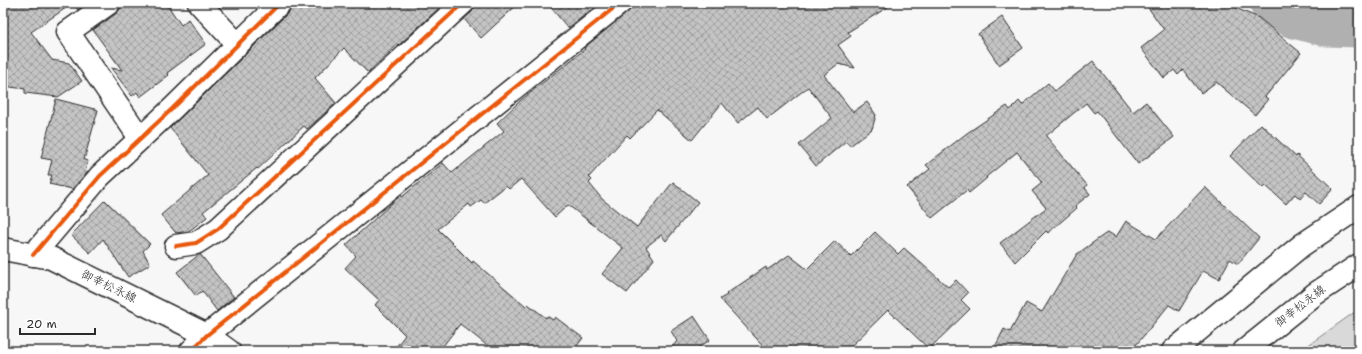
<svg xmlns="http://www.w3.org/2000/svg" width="1362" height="354" viewBox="0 0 1362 354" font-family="'Shantell Sans','Klee One',sans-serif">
	<defs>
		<pattern id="building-cross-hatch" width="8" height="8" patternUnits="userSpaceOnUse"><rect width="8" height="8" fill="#c4c4c4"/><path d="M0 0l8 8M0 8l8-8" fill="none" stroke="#9f9f9f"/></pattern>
	</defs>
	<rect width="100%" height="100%" fill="#f7f7f7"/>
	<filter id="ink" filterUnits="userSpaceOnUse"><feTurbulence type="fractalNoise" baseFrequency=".025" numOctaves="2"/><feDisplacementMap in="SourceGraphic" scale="8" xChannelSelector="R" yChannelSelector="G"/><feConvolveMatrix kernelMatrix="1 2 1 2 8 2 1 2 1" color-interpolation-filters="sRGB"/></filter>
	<g filter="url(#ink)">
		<path fill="#d9d9d9" stroke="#828282" d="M1359 309V351H1299H1300Z"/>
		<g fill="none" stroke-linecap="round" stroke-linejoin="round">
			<path stroke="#b0b0b0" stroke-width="45" d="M1272 3 1294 16 1326 24 1359 25"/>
		</g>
		<path fill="url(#building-cross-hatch)" stroke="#2b2b2b" d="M3 3H87L78 10 73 3 31 32 52 60 69 63 82 81 58 97 25 93V89L3 86Z
			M121 3H166L181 25 188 19 206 44 167 73 169 75 140 97 137 92 132 96 111 68 122 70 93 30 117 13 120 9Z
			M292 3H436L440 7 399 45 398 44 368 73 344 48 315 78 336 103 307 129 304 126 258 169 257 168 203 212 207 217 189 231 176 233 161 215 208 175 170 128 289 12 292 7Z
			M477 3H519L481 38 464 19 472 12Z
			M547 3H583L590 11 568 28Z
			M638 3H726L730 8 735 3H894L848 32 851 36 838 45 855 68 838 64 824 75 853 112 867 102 876 115 872 129 850 146 846 141 816 166 799 145 832 118 808 87 767 119 758 107 738 123 722 103 692 140 657 110 630 138 627 135 589 177 592 180 589 183 602 199 637 227 673 182 698 202 666 241 661 235 646 247 654 259 627 293 602 274 623 248 568 205 555 217 521 179 509 189 506 186 484 203 481 200 471 207 469 204 438 229 472 263 473 261 526 306 528 304 546 318 547 316 553 320 555 317 583 338 573 351H494L460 324 439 351H393L405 335 375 305 379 300 345 268 356 256 346 245 391 204 401 195 402 197 443 163 452 173 504 131 497 123 521 100 585 49 584 48Z
			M1145 3H1224L1259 18 1301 53 1265 97 1268 99 1255 115 1216 82 1201 93 1183 70 1178 75 1174 70 1164 78 1141 48 1164 30Z
			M1002 17 1023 48 999 65 978 34Z
			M1093 61 1133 112 1146 102 1174 137 1138 164 1097 111 1094 113 1086 103 1046 136 1087 185 1085 188 1090 194 1075 206 1077 208 1048 233 1046 231 1015 262 1000 243 1046 208 1032 191 1042 183 1017 152 986 177 987 178 969 193 967 190 932 218 907 187 930 169 926 165 967 133 1007 106 1010 110 1019 101 1022 105 1048 83 1055 91Z
			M56 99 98 110 84 160 88 161 84 176 72 189 49 184 52 175H48L52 160 41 158Z
			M1261 124 1296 157 1297 155 1333 189 1319 204 1306 192 1300 199 1295 194 1286 204 1265 185 1263 188 1230 156Z
			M1205 187 1259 238 1238 264 1230 259 1219 279 1203 271 1179 311 1169 305 1131 351H993L1004 329 1010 332 1026 303 1042 312 1077 254 1108 232 1116 237 1126 221 1156 239Z
			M105 200 150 244 143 251 150 264 128 277 103 239 90 253 71 235Z
			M875 232 898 254 904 248 948 287 956 280 968 293 961 300 970 309 929 349 888 310 846 351H768L720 299 727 295 726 294 766 267 767 270 789 255 807 269 835 241 851 256Z
			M200 254 234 297 217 311 202 291 196 296 177 272Z
			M694 316 710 340 693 351H669L677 341 671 331Z"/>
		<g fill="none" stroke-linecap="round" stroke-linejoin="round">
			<g stroke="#2b2b2b" stroke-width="25">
				<path id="street" d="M109 3 68 32 140 138
					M199 3 237 44
					M176 246 196 243 218 229 463 3
					M33 255 100 176 172 109 280 3
					M191 351 207 335 620 3
					M1173 351 1302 245 1359 207"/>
			</g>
			<g stroke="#2b2b2b" stroke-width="25">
				<path id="secondary" d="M3 249 51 258 207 335 229 351
					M1244 351 1315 294 1359 265"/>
			</g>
			<use href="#street" stroke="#fff" stroke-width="22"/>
			<use href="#secondary" stroke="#fff" stroke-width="22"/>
			<g stroke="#fff" stroke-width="6">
				<path id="cycleway" d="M176 246 196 243 218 229 463 3
					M33 255 100 176 172 109 280 3
					M191 351 207 335 620 3"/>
			</g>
			<use href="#cycleway" stroke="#e8590c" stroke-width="4"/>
		</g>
	</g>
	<g text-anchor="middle" stroke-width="3" stroke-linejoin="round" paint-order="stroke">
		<g font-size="12" fill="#2b2b2b" stroke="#fff">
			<text transform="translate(109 286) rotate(26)" y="4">御幸松永線</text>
			<text transform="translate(1300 306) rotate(-38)" y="4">御幸松永線</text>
		</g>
	</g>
	<rect width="1362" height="354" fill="none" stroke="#fff" stroke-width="16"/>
	<rect x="8" y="8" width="1346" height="338" fill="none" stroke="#2b2b2b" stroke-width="1.5" filter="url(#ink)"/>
	<path d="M20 328v6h75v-6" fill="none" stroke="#2b2b2b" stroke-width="2"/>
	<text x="26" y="328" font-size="12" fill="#2b2b2b" stroke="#ffffff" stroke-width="3" paint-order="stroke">20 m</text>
</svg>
